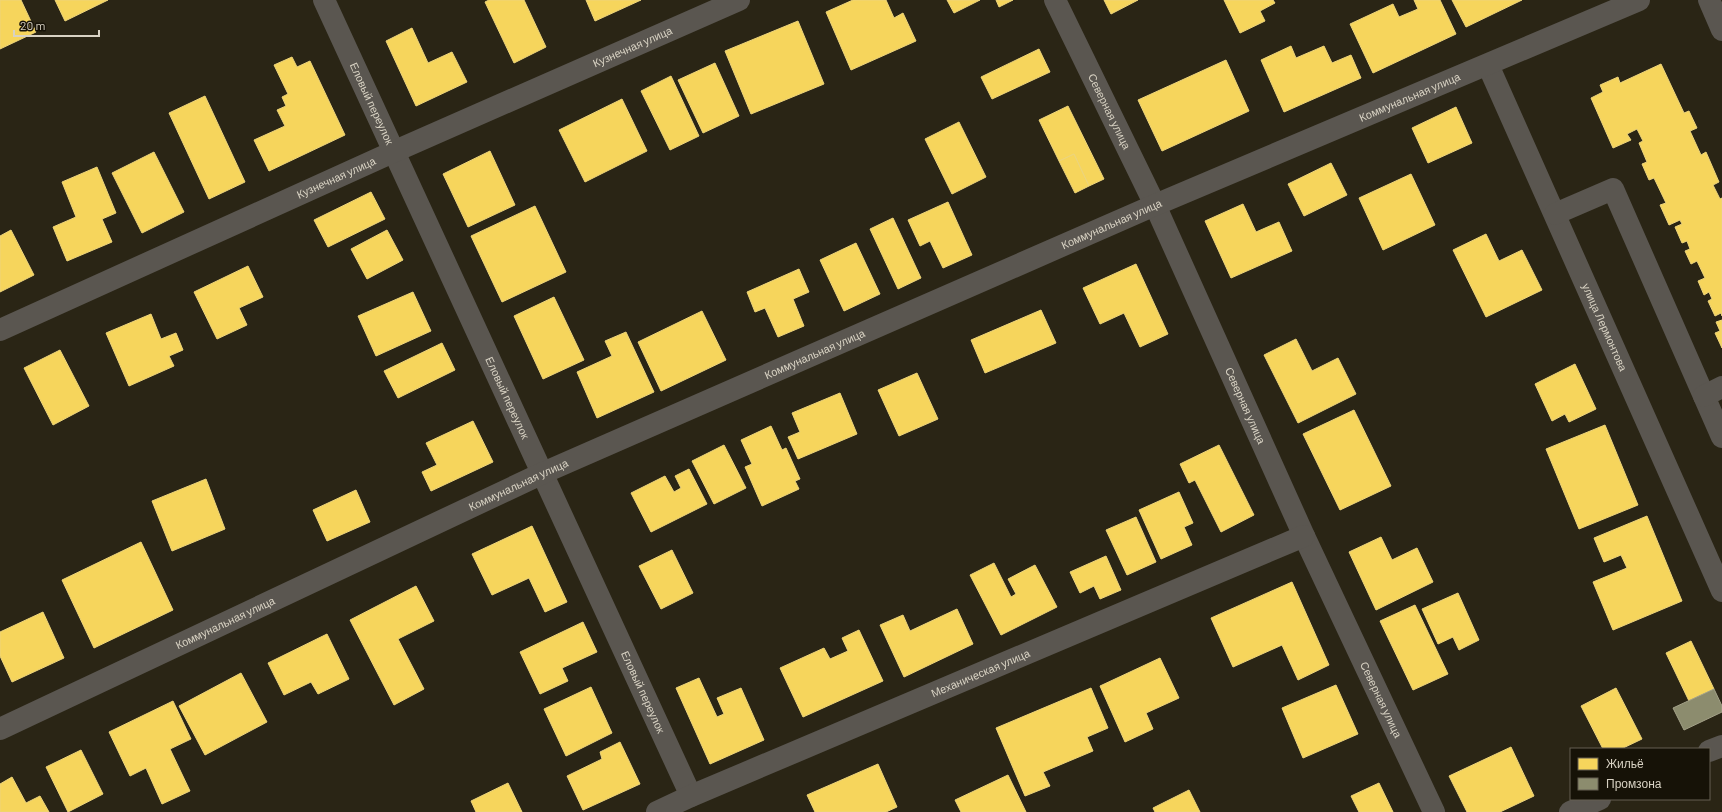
<svg xmlns="http://www.w3.org/2000/svg" width="1722" height="812" viewBox="0 0 1722 812" font-family="Barlow,sans-serif">
	<rect width="100%" height="100%" fill="#2a2515"/>
	<path fill="#f6d55c" stroke="#edd47b" d="M0 0H21L36 32 0 49Z
		M55 0H108L65 21Z
		M489 0H524L546 47 514 63 485 2Z
		M586 0H641L595 21Z
		M853 0H886L894 18 903 13 916 41 851 70 826 12Z
		M947 0H980L954 13Z
		M996 0H1013L999 7Z
		M1104 0H1138L1111 14Z
		M1224 0H1273L1275 3 1260 11 1265 21 1240 33Z
		M1414 0H1440L1456 34 1373 73 1350 24 1393 4 1399 17 1418 9Z
		M1452 0H1522L1466 27Z
		M798 21 824 84 751 114 725 51Z
		M412 28 428 63 452 52 467 82 416 106 386 41Z
		M1291 46 1296 58 1324 46 1332 63 1351 55 1361 78 1284 112 1261 60Z
		M1039 49 1050 72 992 99 981 77Z
		M292 57 297 67 310 61 345 135 269 171 254 140 285 126 277 110 286 106 282 97 288 94 274 65Z
		M1226 60 1249 111 1162 151 1138 100Z
		M715 63 739 116 703 133 678 80Z
		M1661 64 1684 113 1689 111 1697 128 1690 131 1701 155 1706 152 1719 182 1713 185 1720 199 1722 198V316L1721 313 1715 316 1708 301 1712 299 1709 292 1704 295 1698 281 1705 278 1697 261 1691 264 1685 251 1690 249 1687 241 1682 243 1675 227 1682 224 1680 220 1669 225 1660 205 1666 203 1654 178 1649 180 1642 164 1647 162 1639 143 1643 141 1637 129 1627 134 1631 140 1613 148 1591 98 1603 92 1600 85 1618 77 1620 83Z
		M671 76 699 136 670 150 641 91Z
		M205 96 245 182 209 199 169 113Z
		M622 99 647 151 585 182 559 130Z
		M1068 106 1104 179 1089 186 1074 154 1059 161 1039 120Z
		M1456 107 1472 143 1428 163 1412 128Z
		M959 122 986 177 952 194 925 139Z
		M490 151 515 205 468 227 443 174Z
		M154 152 184 212 142 233 112 173Z
		M1074 154 1089 186 1075 193 1059 161Z
		M1331 163 1347 195 1304 216 1288 184Z
		M97 167 116 213 102 219 112 242 67 261 53 227 76 217 62 182Z
		M1411 174 1435 225 1383 250 1359 198Z
		M371 192 385 219 328 247 314 220Z
		M948 202 972 255 943 268 930 241 920 246 908 220Z
		M1243 204 1256 232 1279 222 1292 251 1231 278 1205 221Z
		M535 206 566 272 502 302 471 236Z
		M893 218 921 278 898 289 870 229Z
		M11 230 34 275 0 292V236Z
		M387 230 403 260 367 279 351 249Z
		M1486 234 1499 261 1522 250 1542 290 1486 317 1453 250Z
		M856 243 880 294 844 311 820 260Z
		M1136 264 1168 334 1140 347 1124 313 1100 324 1083 288Z
		M248 266 263 297 239 308 247 325 217 339 194 292Z
		M799 269 809 292 793 299 804 326 778 337 765 308 755 312 747 292Z
		M413 292 431 331 376 356 358 316Z
		M554 297 584 360 543 379 514 316Z
		M1041 310 1056 343 985 373 971 340Z
		M702 311 726 360 661 391 638 342Z
		M151 314 161 339 176 333 183 350 169 356 174 366 129 386 106 333Z
		M1722 320V348L1715 333 1720 331 1716 322Z
		M626 332 654 392 597 418 577 372 612 356 605 341Z
		M1296 339 1312 371 1338 358 1356 394 1298 423 1264 355Z
		M442 343 455 370 398 398 384 371Z
		M60 350 89 406 53 425 24 368Z
		M1575 364 1596 409 1569 422 1565 414 1552 421 1535 384Z
		M917 373 938 419 899 436 878 390Z
		M840 393 857 434 798 459 788 437 800 432 792 413Z
		M1354 410 1391 486 1340 510 1303 434Z
		M473 421 493 462 431 491 422 472 437 465 426 443Z
		M1605 425 1638 505 1579 529 1546 449Z
		M771 426 782 450 786 448 800 479 795 481 799 489 762 506 745 467 752 464 741 440Z
		M724 445 746 488 714 504 692 461Z
		M1219 445 1254 515 1221 532 1195 480 1189 483 1180 464Z
		M689 469 707 504 651 532 631 493 665 476 674 492 681 488 675 476Z
		M206 479 225 529 172 551 152 501Z
		M356 490 370 522 327 541 313 510Z
		M1179 492 1193 523 1184 527 1192 545 1161 559 1139 510Z
		M1647 516 1682 601 1613 630 1593 582 1627 568 1621 555 1604 562 1594 538Z
		M1136 517 1156 562 1127 575 1106 530Z
		M532 526 567 602 545 612 529 578 492 595 472 554Z
		M1381 537 1392 560 1417 548 1433 582 1376 610 1349 552Z
		M141 542 173 610 94 648 62 580Z
		M672 550 693 593 661 609 639 566Z
		M1106 556 1121 590 1100 599 1094 586 1080 593 1070 572Z
		M994 563 1011 597 1016 594 1008 579 1035 565 1057 607 1001 635 970 575Z
		M1292 582 1329 665 1298 680 1282 645 1233 667 1211 618Z
		M416 586 434 621 398 639 424 689 394 705 350 620Z
		M1458 593 1479 640 1459 650 1453 637 1438 644 1422 609Z
		M1415 605 1448 674 1413 690 1380 621Z
		M957 609 973 644 904 677 880 625 903 615 910 631Z
		M43 612 64 658 12 682 0 656V632Z
		M583 622 597 652 562 668 568 681 540 694 520 652Z
		M859 630 883 681 803 717 780 668 824 648 830 659 848 651 842 638Z
		M327 634 349 679 318 694 311 682 284 695 268 663Z
		M1691 641 1714 689 1689 701 1666 653Z
		M1160 658 1179 698 1146 713 1153 729 1125 742 1100 686Z
		M241 673 267 722 205 755 179 706Z
		M699 678 717 717 724 714 717 698 741 688 764 740 710 764 676 688Z
		M1336 685 1358 734 1303 758 1282 708Z
		M591 687 612 733 566 756 544 709Z
		M1091 688 1108 728 1087 737 1093 751 1043 772 1050 786 1025 796 996 728Z
		M1616 688 1642 739 1621 749H1603L1581 706Z
		M173 701 191 739 170 749 190 791 162 804 146 768 130 776 109 732Z
		M620 742 640 784 583 810 567 776 602 759 600 752Z
		M1511 747 1534 796 1500 812H1467L1449 776Z
		M81 750 103 794 68 812 46 767Z
		M878 764 897 807 886 812H815L807 795Z
		M1008 775 1026 812H961L955 800Z
		M12 777 26 803 40 796 49 812H0V784Z
		M508 783 522 812H476L471 801Z
		M1379 783 1393 812H1359L1351 796Z
		M1189 790 1200 812H1155L1153 808Z"/>
	<path fill="#8c8c6e" stroke="#a3a188" d="M1714 689 1722 706V712L1684 730 1673 708Z"/>
	<g fill="none" stroke-linecap="round" stroke-linejoin="round">
		<g stroke="#5a5650" stroke-width="22">
			<path id="s1" d="M324 0 691 796"/>
			<path id="s2" d="M1055 0 1155 205 1304 536 1434 812"/>
			<path d="M1709 0 1722 30"/>
			<path id="s3" d="M1488 65 1722 591"/>
			<path d="M1555 214 1613 189 1722 437"/>
			<path id="s4" d="M0 330 393 152 739 0"/>
			<path d="M1704 396 1722 387"/>
			<path id="s5" d="M0 729 543 473 1155 205 1639 0"/>
			<path d="M1709 751 1722 746"/>
			<path id="s6" d="M657 812 691 796 1304 536"/>
			<path d="M1570 812 1600 799"/>
		</g>
	</g>
	<g text-anchor="middle" stroke-width="4" stroke-linejoin="round" paint-order="stroke">
		<g font-size="11" fill="#d8d2c3" stroke="#161207">
			<text dy="4" stroke="none"><textPath href="#s4" startOffset="693">Кузнечная улица</textPath></text>
			<text dy="4" stroke="none"><textPath href="#s5" startOffset="1545">Коммунальная улица</textPath></text>
			<text dy="4" stroke="none"><textPath href="#s1" startOffset="114">Еловый переулок</textPath></text>
			<text dy="4" stroke="none"><textPath href="#s2" startOffset="124">Северная улица</textPath></text>
			<text dy="4" stroke="none"><textPath href="#s4" startOffset="369">Кузнечная улица</textPath></text>
			<text dy="4" stroke="none"><textPath href="#s5" startOffset="1221">Коммунальная улица</textPath></text>
			<text dy="4" stroke="none"><textPath href="#s3" startOffset="287">улица Лермонтова</textPath></text>
			<text dy="4" stroke="none"><textPath href="#s5" startOffset="897">Коммунальная улица</textPath></text>
			<text dy="4" stroke="none"><textPath href="#s1" startOffset="438">Еловый переулок</textPath></text>
			<text dy="4" stroke="none"><textPath href="#s2" startOffset="448">Северная улица</textPath></text>
			<text dy="4" stroke="none"><textPath href="#s5" startOffset="573">Коммунальная улица</textPath></text>
			<text dy="4" stroke="none"><textPath href="#s5" startOffset="249">Коммунальная улица</textPath></text>
			<text dy="4" stroke="none"><textPath href="#s6" startOffset="352">Механическая улица</textPath></text>
			<text dy="4" stroke="none"><textPath href="#s1" startOffset="762">Еловый переулок</textPath></text>
			<text dy="4" stroke="none"><textPath href="#s2" startOffset="772">Северная улица</textPath></text>
		</g>
	</g>
	<rect x="1570" y="748" width="140" height="52" fill="#161207" stroke="#645f52"/>
	<rect x="1578" y="758" width="20" height="12" fill="#f6d55c" stroke="#645f52"/>
	<text x="1606" y="768" font-size="12" fill="#d8d2c3">Жильё</text>
	<rect x="1578" y="778" width="20" height="12" fill="#8c8c6e" stroke="#645f52"/>
	<text x="1606" y="788" font-size="12" fill="#d8d2c3">Промзона</text>
	<path d="M14 30v6h85v-6" fill="none" stroke="#d8d2c3" stroke-width="2"/>
	<text x="20" y="30" font-size="12" fill="#d8d2c3" stroke="#161207" stroke-width="3" paint-order="stroke">20 m</text>
</svg>
